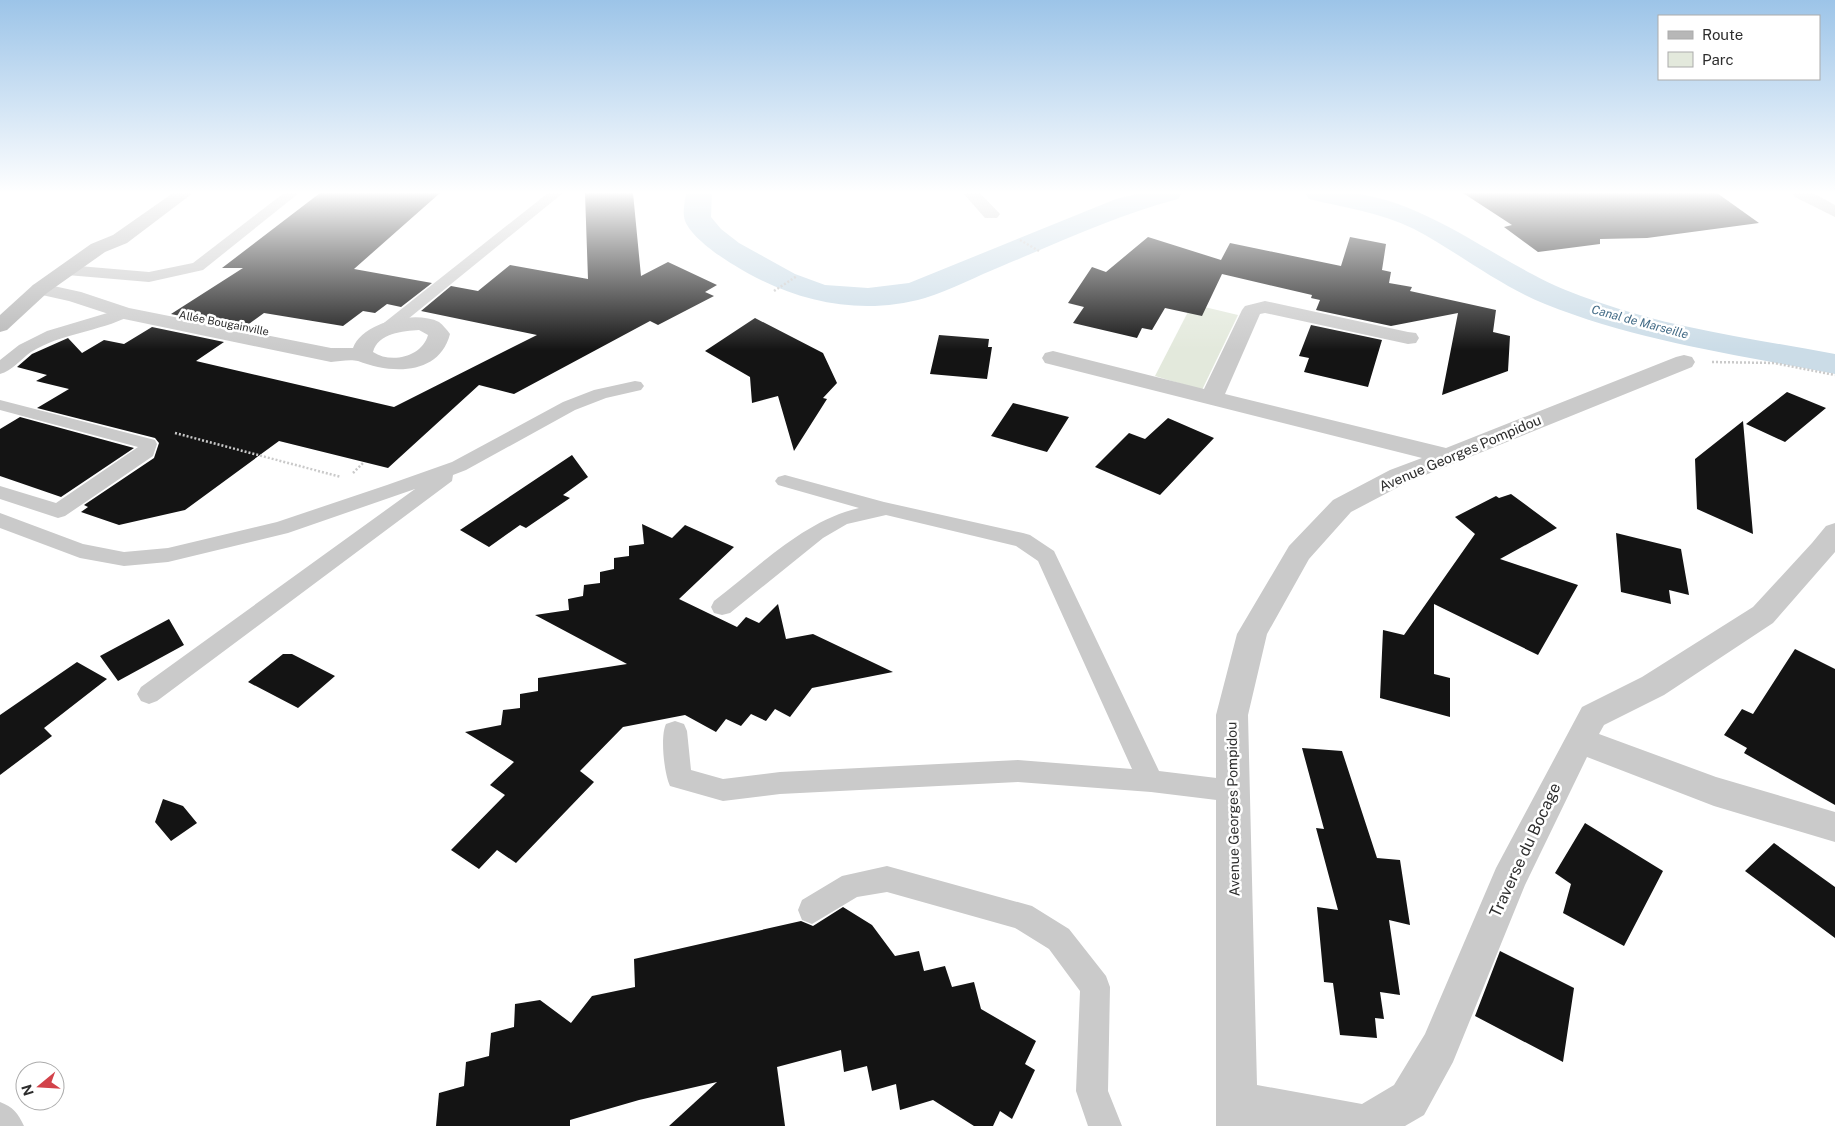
<svg xmlns="http://www.w3.org/2000/svg" width="1835" height="1126" viewBox="0 0 1835 1126" font-family="'Public Sans',sans-serif">
<style>
.green{fill:#e3e9dc}
.lines{fill:none;stroke-linecap:round;stroke-linejoin:round}
.canal{fill:#cbdce7;fill-rule:evenodd}
.building{fill:#141414}
.path{stroke:#cacaca;stroke-width:2.5;stroke-dasharray:2 2;stroke-linecap:butt}
.lane{fill:#cacaca;fill-rule:evenodd}
.street{fill:#cacaca;fill-rule:evenodd}
.secondary{fill:#b7b7b7;fill-rule:evenodd}
.labels{text-anchor:middle;dominant-baseline:central;stroke-width:5;stroke-linejoin:round;paint-order:stroke}
.far-street-label{font-size:11px;fill:#2d2d2d;stroke:#fff}
.far-water-label{font-size:12px;font-style:italic;fill:#446c87;stroke:#fff}
.street-label{font-size:14px;fill:#2d2d2d;stroke:#fff}
.near-street-label{font-size:16px;fill:#2d2d2d;stroke:#fff}
</style>
<rect width="100%" height="100%" fill="#fff"/>
<path class="green" d="M 1192,304 L 1238,315 L 1202,390 L 1155,376 Z"/>
<g class="lines">
<path class="canal" d="M 686,193 L 712,193 L 711,217 L 721,229 L 739,243 L 795,274 L 825,285 L 868,288 L 909,283 L 1116,199 L 1141,193 L 1182,193 L 1178,199 C 1117,215 1060,242 1002,266 C 977,276 951,290 925,298 C 859,317 791,301 734,265 C 720,257 685,233 684,216 C 683,209 685,200 686,193 Z
M 1305,193 C 1394,182 1458,235 1532,274 C 1553,286 1575,294 1598,302 C 1674,329 1756,339 1835,354 L 1835,374 C 1738,355 1637,341 1545,304 C 1498,285 1458,252 1414,229 C 1380,212 1345,208 1309,199 Z"/>
</g>
<path class="building" d="M 320,193 L 440,193 L 354,269 L 432,283 L 401,307 L 387,304 L 375,313 L 363,311 L 343,326 L 264,313 L 242,329 L 171,314 L 243,268 L 222,268 Z
M 585,193 L 633,193 L 641,276 L 668,262 L 717,285 L 705,292 L 714,296 L 658,325 L 650,321 L 514,394 L 479,385 L 388,468 L 279,441 L 185,510 L 119,525 L 81,512 L 88,507 L 84,505 L 154,458 L 159,443 L 155,438 L 37,408 L 69,389 L 36,381 L 47,375 L 17,367 L 32,354 L 68,338 L 82,353 L 104,340 L 124,344 L 152,327 L 224,342 L 196,361 L 394,407 L 537,335 L 421,311 L 451,286 L 478,291 L 510,265 L 588,279 Z
M 1463,193 L 1717,193 L 1759,223 L 1647,238 L 1600,239 L 1600,244 L 1538,252 L 1504,227 L 1512,225 Z
M 1148,237 L 1221,260 L 1230,243 L 1341,266 L 1350,237 L 1386,244 L 1382,270 L 1391,272 L 1389,283 L 1412,287 L 1410,291 L 1496,310 L 1493,332 L 1510,336 L 1508,371 L 1442,395 L 1458,313 L 1391,326 L 1316,310 L 1320,300 L 1311,298 L 1312,295 L 1222,274 L 1202,316 L 1165,308 L 1152,330 L 1142,328 L 1137,338 L 1073,323 L 1084,307 L 1068,303 L 1092,267 L 1106,272 Z
M 755,318 L 823,353 L 837,383 L 823,398 L 827,399 L 794,451 L 778,396 L 752,403 L 750,377 L 705,351 Z
M 1311,325 L 1382,340 L 1368,387 L 1304,372 L 1309,358 L 1299,356 Z
M 939,335 L 989,339 L 988,347 L 992,347 L 987,379 L 930,374 Z
M 1787,392 L 1826,408 L 1785,442 L 1746,424 Z
M 1013,403 L 1069,417 L 1047,452 L 991,436 Z
M 20,417 L 134,448 L 61,497 L 0,476 L 0,429 Z
M 1168,418 L 1214,438 L 1160,495 L 1095,467 L 1129,433 L 1145,439 Z
M 1743,421 L 1753,534 L 1697,509 L 1695,459 Z
M 572,455 L 588,477 L 563,495 L 570,498 L 526,528 L 520,525 L 489,547 L 460,530 Z
M 1511,494 L 1557,528 L 1500,559 L 1578,585 L 1538,655 L 1434,604 L 1434,674 L 1450,678 L 1450,717 L 1380,698 L 1383,630 L 1404,635 L 1475,534 L 1455,517 L 1496,496 L 1499,498 Z
M 642,524 L 672,538 L 685,525 L 734,547 L 679,599 L 737,627 L 746,617 L 759,623 L 778,604 L 786,639 L 813,634 L 893,672 L 812,688 L 790,717 L 775,709 L 766,721 L 751,714 L 741,726 L 726,719 L 716,732 L 685,715 L 623,727 L 580,771 L 594,782 L 516,863 L 497,850 L 479,869 L 451,850 L 505,795 L 490,785 L 514,762 L 465,732 L 501,725 L 503,710 L 520,708 L 520,694 L 538,691 L 538,678 L 627,664 L 535,615 L 569,610 L 568,599 L 583,596 L 584,585 L 600,583 L 600,572 L 614,569 L 614,558 L 629,556 L 629,546 L 644,544 Z
M 1616,533 L 1681,549 L 1689,595 L 1669,590 L 1671,604 L 1621,592 Z
M 169,619 L 184,645 L 118,681 L 100,656 Z
M 1795,649 L 1835,669 L 1835,805 L 1744,753 L 1747,748 L 1724,735 L 1742,709 L 1753,714 Z
M 283,654 L 292,654 L 335,676 L 298,708 L 248,682 Z
M 77,662 L 107,679 L 44,728 L 52,736 L 0,775 L 0,715 Z
M 1302,748 L 1342,751 L 1377,858 L 1400,860 L 1410,925 L 1389,920 L 1400,995 L 1380,992 L 1384,1019 L 1375,1018 L 1377,1038 L 1340,1035 L 1333,983 L 1324,982 L 1317,907 L 1338,910 L 1316,828 L 1324,829 Z
M 163,799 L 183,806 L 197,823 L 171,841 L 155,822 Z
M 1585,823 L 1663,871 L 1624,946 L 1563,913 L 1571,884 L 1555,873 Z
M 1774,843 L 1835,887 L 1835,938 L 1745,871 Z
M 843,907 L 872,925 L 895,956 L 919,951 L 924,971 L 945,966 L 952,987 L 974,982 L 981,1009 L 1036,1041 L 1025,1064 L 1035,1070 L 1012,1119 L 1000,1111 L 993,1126 L 974,1126 L 933,1100 L 900,1110 L 896,1084 L 872,1091 L 867,1066 L 844,1072 L 841,1050 L 777,1067 L 785,1126 L 669,1126 L 717,1082 L 639,1100 L 570,1120 L 570,1126 L 436,1126 L 439,1093 L 464,1086 L 466,1062 L 489,1056 L 491,1033 L 514,1027 L 515,1004 L 540,1000 L 571,1023 L 592,996 L 635,987 L 634,959 L 801,921 L 813,926 Z
M 1500,951 L 1574,988 L 1563,1062 L 1475,1016 Z"/>
<g class="lines">
<path class="path" d="M 1020,240 L 1039,251
M 774,291 L 797,276
M 1712,362 L 1774,363 L 1835,375
M 175,433 L 341,477
M 353,473 L 364,462"/>
<path class="lane" d="M 284,193 L 299,193 L 203,270 L 149,282 L 67,275 L 59,270 L 67,265 L 149,272 L 193,263 Z
M 548,193 L 563,193 L 392,332 L 380,332 L 378,329 L 380,326 Z
M 124,308 L 132,313 L 130,316 C 98,332 62,333 31,352 C 21,359 12,371 0,374 L 0,360 L 19,345 L 47,331 Z
M 635,381 L 641,382 L 644,386 L 641,390 L 606,398 L 575,410 L 466,470 L 453,475 L 452,481 L 157,701 L 149,704 L 141,701 L 137,694 L 141,687 L 415,489 L 288,533 L 168,562 L 124,566 L 80,558 L 0,528 L 0,513 L 83,544 L 124,552 L 168,548 L 277,522 L 387,485 L 452,462 L 563,402 L 594,390 Z
M 0,400 L 155,440 L 157,444 L 153,456 L 65,516 L 58,518 L 0,499 L 0,486 L 56,503 L 138,447 L 0,410 Z
M 785,475 L 884,502 L 1023,533 L 1030,535 L 1054,551 L 1159,771 L 1233,780 L 1242,783 L 1246,791 L 1242,799 L 1233,802 L 1151,792 L 1018,782 L 780,794 L 723,801 L 670,786 C 664,773 660,736 666,724 L 675,721 L 684,724 L 687,731 L 691,770 L 723,779 L 780,772 L 1018,760 L 1132,769 L 1038,561 L 1016,546 L 886,515 L 847,524 L 823,538 L 730,613 L 722,615 L 714,613 L 711,607 L 714,601 C 759,567 803,521 859,508 L 778,485 L 775,481 L 778,477 Z
M 887,866 L 1032,906 L 1069,929 L 1106,976 L 1110,987 L 1108,1091 L 1122,1126 L 1088,1126 L 1076,1091 L 1080,991 L 1049,949 L 1015,928 L 887,892 L 857,897 L 812,924 L 802,920 L 798,910 L 802,900 L 842,876 Z
M 0,1102 C 13,1107 18,1113 24,1126 L 0,1126 Z"/>
<path class="street" d="M 963,193 L 980,193 L 1000,214 L 997,218 L 985,218 Z
M 1792,193 L 1813,193 L 1835,205 L 1835,217 L 1795,197 Z
M 40,283 L 81,292 L 129,308 L 331,348 L 353,348 C 363,322 415,310 439,322 C 443,325 447,330 450,334 C 439,376 391,374 358,361 C 351,359 339,361 331,362 L 124,319 L 69,301 L 33,293 L 30,289 L 33,285 ZM 419,330 L 428,335 C 422,357 391,364 373,352 C 378,333 403,331 419,330 Z
M 1265,301 L 1408,332 L 1416,333 L 1419,338 L 1416,343 L 1408,344 L 1265,313 L 1260,314 L 1225,394 L 1446,448 L 1676,357 L 1684,355 L 1692,357 L 1695,362 L 1692,367 L 1408,482 L 1351,512 L 1309,559 L 1267,634 L 1248,715 L 1257,1085 L 1362,1104 L 1394,1085 L 1425,1034 L 1496,868 L 1582,707 L 1642,677 L 1753,607 L 1812,543 L 1826,526 L 1835,523 L 1835,552 L 1773,623 L 1664,695 L 1604,725 L 1599,734 L 1716,777 L 1835,812 L 1835,842 L 1714,806 L 1587,757 L 1525,885 L 1453,1062 L 1424,1115 L 1405,1126 L 1216,1126 L 1216,715 L 1237,634 L 1289,546 L 1333,500 L 1390,470 L 1422,458 L 1045,363 L 1042,358 L 1045,353 L 1053,351 L 1204,389 L 1242,310 L 1245,306 Z"/>
<path class="secondary" d="M 173,193 L 193,193 L 127,243 L 105,252 L 47,293 L 7,330 L 0,332 L 0,315 L 33,285 L 91,244 L 113,235 Z"/>
</g>
<linearGradient id="sky" x2="0" y2="1"><stop stop-color="#9cc4e8"/><stop offset="0.55" stop-color="#fff"/><stop offset="1" stop-color="#fff" stop-opacity="0"/></linearGradient>
<rect width="1835" height="350" fill="url(#sky)"/>
<g class="labels">
<g class="far-street-label">
<text transform="translate(224 323) rotate(11)">Allée Bougainville</text>
</g>
<g class="far-water-label">
<text transform="translate(1640 322) rotate(15)">Canal de Marseille</text>
</g>
<g class="street-label">
<text transform="translate(1460 453) rotate(-23)">Avenue Georges Pompidou</text>
<text transform="translate(1233 809) rotate(-91)">Avenue Georges Pompidou</text>
</g>
<g class="near-street-label">
<text transform="translate(1525 850) rotate(-65)">Traverse du Bocage</text>
</g>
</g>
<rect x="1658" y="15" width="162" height="65" fill="#ffffff" stroke="#ababab"/>
<rect x="1668" y="31" width="25" height="8" fill="#b7b7b7" stroke="#ababab"/>
<text x="1702" y="40" font-size="15" fill="#2d2d2d">Route</text>
<rect x="1668" y="52" width="25" height="15" fill="#e3e9dc" stroke="#ababab"/>
<text x="1702" y="65" font-size="15" fill="#2d2d2d">Parc</text>
<g transform="translate(40 1086) rotate(252)"><circle r="24" fill="#ffffff" stroke="#ababab"/>
<path d="M0-4L9 19L0 12L-9 19Z" fill="#d2424a"/>
<text y="-8" font-size="14" font-weight="bold" text-anchor="middle" fill="#2d2d2d">N</text>
</g>
</svg>
